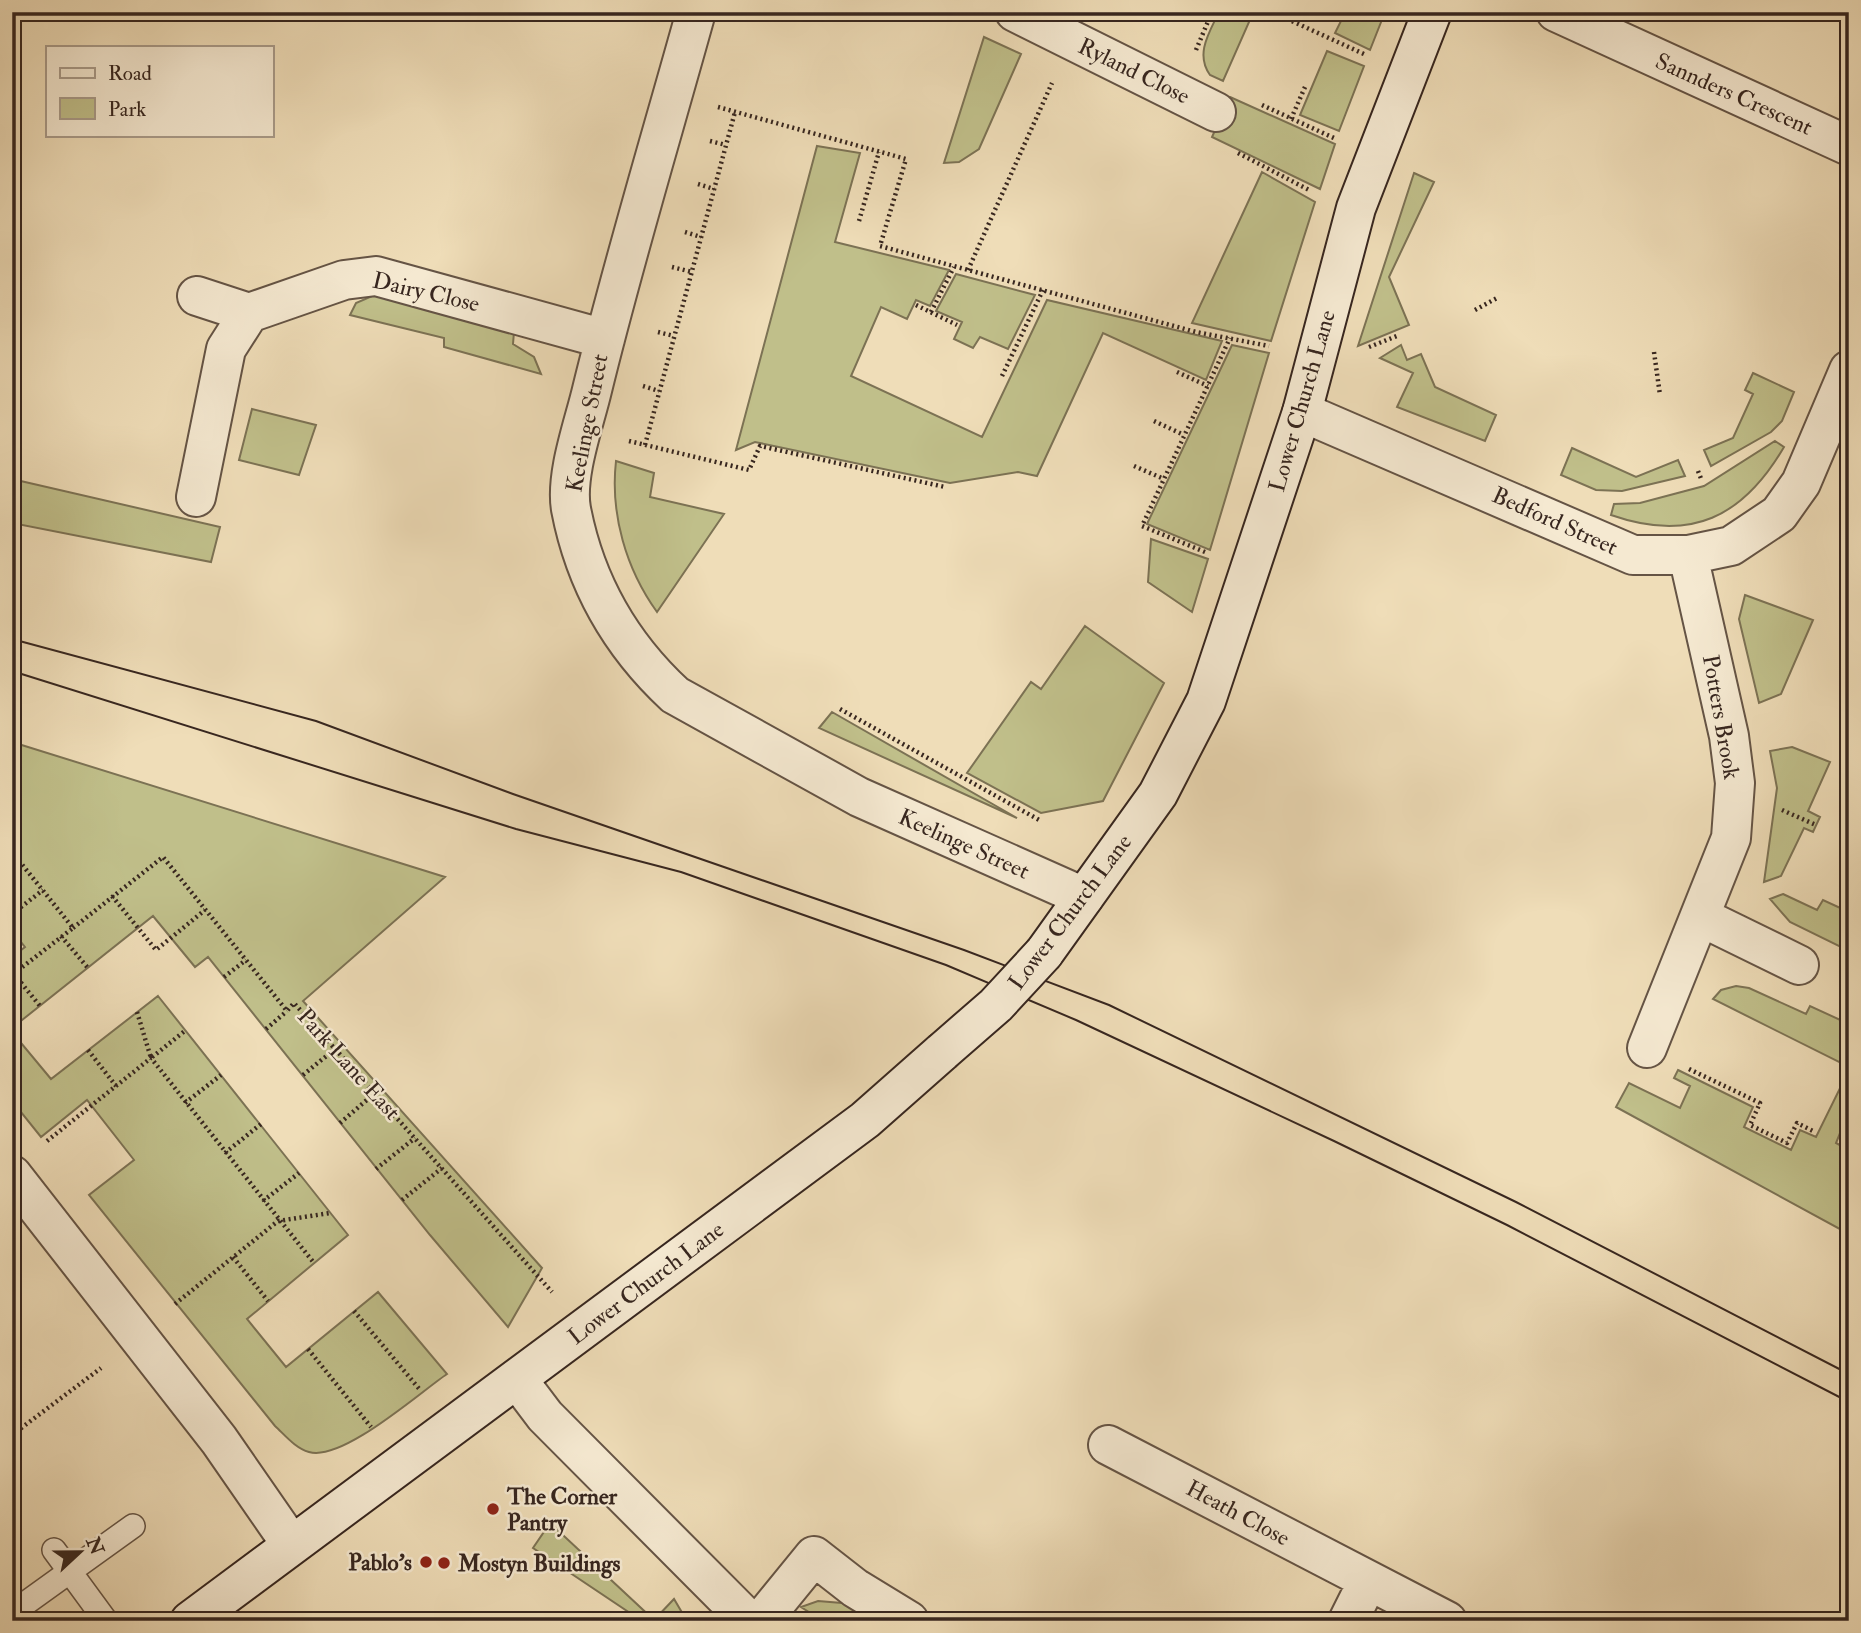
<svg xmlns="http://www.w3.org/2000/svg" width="1861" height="1633" viewBox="0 0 1861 1633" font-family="'IM FELL Double Pica',serif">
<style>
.green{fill:#c0bf8a;stroke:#7c7254;stroke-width:2}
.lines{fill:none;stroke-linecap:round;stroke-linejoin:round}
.lane-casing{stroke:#655445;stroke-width:26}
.street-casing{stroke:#655445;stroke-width:42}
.secondary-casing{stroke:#37261f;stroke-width:42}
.path{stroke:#37261f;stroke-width:4.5;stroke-dasharray:2 3.5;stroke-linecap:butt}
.lane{stroke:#f5e9d1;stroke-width:23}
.street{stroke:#f5e9d1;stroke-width:38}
.secondary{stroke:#f5e9d1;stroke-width:38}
.tram{stroke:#37261f;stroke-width:2}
.secondary-bridge-casing{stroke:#37261f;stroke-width:42;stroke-linecap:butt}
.secondary-bridge{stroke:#f5e9d1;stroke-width:38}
.poi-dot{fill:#8f2418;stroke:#f5e9d1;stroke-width:2.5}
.labels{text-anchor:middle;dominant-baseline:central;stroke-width:5;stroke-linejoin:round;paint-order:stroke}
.street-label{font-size:23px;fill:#37261f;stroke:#f5e9d1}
.poi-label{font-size:23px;font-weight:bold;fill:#37261f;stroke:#f5e9d1;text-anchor:start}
</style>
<rect width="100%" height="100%" fill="#efddb8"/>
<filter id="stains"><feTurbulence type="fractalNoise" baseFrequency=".00286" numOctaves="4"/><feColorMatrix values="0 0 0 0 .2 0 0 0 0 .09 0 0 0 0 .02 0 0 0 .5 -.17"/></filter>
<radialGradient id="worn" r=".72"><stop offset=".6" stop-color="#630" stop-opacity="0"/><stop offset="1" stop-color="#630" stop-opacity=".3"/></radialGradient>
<path class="green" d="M 1219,12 L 1253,13 L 1223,81 L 1210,75 C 1195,54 1209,33 1219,12 Z
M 1339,12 L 1385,12 L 1370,50 L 1335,33 L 1344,15 Z
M 984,37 L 1021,54 L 979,149 L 959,162 L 944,163 Z
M 1327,51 L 1364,66 L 1339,131 L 1300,115 Z
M 1230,97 L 1335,144 L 1320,189 L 1212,137 Z
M 817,146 L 860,153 L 835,242 L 949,270 L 930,306 L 916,300 L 907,319 L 881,307 L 851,376 L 982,437 L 1047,300 L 1222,341 L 1206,380 L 1103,333 L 1037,476 L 1018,472 L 950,483 L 755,442 L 736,450 Z
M 1262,172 L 1315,202 L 1271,341 L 1192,323 Z
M 1414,173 L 1434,182 L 1389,277 L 1409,325 L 1358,346 Z
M 956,274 L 1035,295 L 1008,349 L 980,337 L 973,348 L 954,339 L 962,322 L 936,311 Z
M 379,293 L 514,332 L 513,344 L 534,357 L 541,374 L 444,347 L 444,338 L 350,315 L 356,303 Z
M 1232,345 L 1269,353 L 1210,550 L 1147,524 Z
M 1401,345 L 1407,360 L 1421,354 L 1435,387 L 1496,415 L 1485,441 L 1397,407 L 1413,373 L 1380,358 Z
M 1753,373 L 1794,392 L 1782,421 L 1771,432 L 1711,466 L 1704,450 L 1733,438 L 1753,394 L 1745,390 Z
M 252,409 L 316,425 L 299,475 L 239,460 Z
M 1775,441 L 1784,447 C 1743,517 1691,543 1611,515 L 1614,504 L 1640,503 L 1704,486 Z
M 1572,448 L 1636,477 L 1678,460 L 1685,476 L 1622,491 L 1596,490 L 1561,475 Z
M 616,461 L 654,473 L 650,497 L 724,514 L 657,612 C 626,569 610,514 616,461 Z
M 12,479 L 220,527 L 211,562 L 12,523 Z
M 1151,539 L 1208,559 L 1192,612 L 1148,582 Z
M 1745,595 L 1813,620 L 1781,694 L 1759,703 L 1739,619 Z
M 1085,626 L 1164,683 L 1103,801 L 1041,813 L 967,773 L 1031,682 L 1041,689 Z
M 832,712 L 1017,818 L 819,728 Z
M 12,742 L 445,877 L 303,1001 L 542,1268 L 508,1327 L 430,1235 L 208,957 L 195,967 L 153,916 L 12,1028 L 12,957 L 25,947 L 12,931 Z
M 1792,747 L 1830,762 L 1808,811 L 1820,817 L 1813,832 L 1804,828 L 1781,876 L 1764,882 L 1777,788 L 1770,751 Z
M 1783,894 L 1817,910 L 1823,900 L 1849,912 L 1849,951 L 1790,922 L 1770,899 Z
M 1736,986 L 1749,988 L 1806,1014 L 1810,1006 L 1849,1024 L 1849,1067 L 1713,999 L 1721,990 Z
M 158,996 L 348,1235 L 247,1319 L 286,1367 L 378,1292 L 447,1374 C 419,1393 342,1462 309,1452 C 295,1448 285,1435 275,1426 L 89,1195 L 134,1160 L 87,1100 L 41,1137 L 12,1101 L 12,1032 L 51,1079 Z
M 1678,1070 L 1753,1107 L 1744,1127 L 1791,1150 L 1800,1130 L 1816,1137 L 1849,1070 L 1849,1111 L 1836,1143 L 1849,1150 L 1849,1234 L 1616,1107 L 1629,1083 L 1680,1108 L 1690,1086 L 1674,1078 Z
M 550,1523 L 654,1620 L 674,1599 L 687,1621 L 642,1621 L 533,1548 Z
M 818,1601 L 842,1603 L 872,1621 L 823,1621 L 801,1607 Z"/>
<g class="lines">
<defs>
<path id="lane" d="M 54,1550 L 106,1621
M 12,1613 L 133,1526"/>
<path id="street" d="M 696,12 C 661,138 623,263 592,390 C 584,424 565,475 571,509 C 585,582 621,645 675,695 L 859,797 L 1084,897
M 1015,12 L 1216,112
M 1556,12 L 1849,146
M 197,296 L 249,313
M 1302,412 L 1633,555 L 1688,555 L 1731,546 L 1779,514 L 1801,483 L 1849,370
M 196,497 L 226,349 L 249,313 L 344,280 L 376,276 L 605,339
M 1701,917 L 1799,965
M 1647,1048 L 1731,838 L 1735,783 L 1729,736 L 1688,555
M 12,1175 L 219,1440 L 291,1544
M 517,1379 L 545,1416 L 749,1621
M 1108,1445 L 1447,1621
M 761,1621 L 814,1556 L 855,1588 L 909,1621
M 1348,1621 L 1368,1581"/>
<path id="secondary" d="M 1044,953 L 1158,794 L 1206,701 L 1302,412 L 1356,208 L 1432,12
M 190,1621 L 865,1120 L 942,1052"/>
</defs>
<use href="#lane" class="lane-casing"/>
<use href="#street" class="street-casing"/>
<use href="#secondary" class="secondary-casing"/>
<path class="path" d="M 1272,12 L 1364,54
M 1196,50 L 1212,12
M 1262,105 L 1334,138
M 718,107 L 906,159 L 880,246 L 1196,332 L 1269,346
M 1291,119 L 1305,87
M 710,141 L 726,145
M 1238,153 L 1311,191
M 698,184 L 714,189
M 859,221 L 879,152
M 685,232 L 701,237
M 672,267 L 692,272
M 968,270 L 1052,83
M 916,305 L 957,325
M 1475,310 L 1497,298
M 931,312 L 954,267
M 658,332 L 674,336
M 1369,347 L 1397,336
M 1654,352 L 1660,395
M 1177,372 L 1208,386
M 1002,376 L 1043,290
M 643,386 L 659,391
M 1154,421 L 1184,435
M 629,441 L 749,470 L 760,446 L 945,487
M 645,445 L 735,112
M 1134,466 L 1164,479
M 1698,471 L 1702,481
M 1205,552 L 1142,526 L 1230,338
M 840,709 L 1041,821
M 1782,810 L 1816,825
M 12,852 L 73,928 L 12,975
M 112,896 L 156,950 L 205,910
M 12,914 L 43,890
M 73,928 L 163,857 L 287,1011 L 294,1003 L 552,1292
M 61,936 L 88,968
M 14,974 L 40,1006
M 224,977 L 246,960
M 137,1012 L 151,1058 L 186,1030
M 266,1029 L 287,1011
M 88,1050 L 116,1086
M 1689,1069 L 1760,1103 L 1750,1125 L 1787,1143 L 1797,1123 L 1813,1131
M 303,1075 L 335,1049
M 185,1103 L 221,1075
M 340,1123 L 375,1093
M 1843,1137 L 1849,1140
M 47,1141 L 151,1058 L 314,1263
M 225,1153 L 261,1124
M 376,1169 L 415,1138
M 402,1200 L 442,1168
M 263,1201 L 299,1173
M 233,1257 L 268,1301
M 175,1304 L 278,1221 L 330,1213
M 354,1311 L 421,1391
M 308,1349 L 371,1427
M 12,1435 L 101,1368"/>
<use href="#lane" class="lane"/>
<use href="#street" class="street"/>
<use href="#secondary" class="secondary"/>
<path class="tram" d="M 12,639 L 316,721 L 513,794 L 964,950 L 1109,1005 L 1516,1202 L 1849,1374
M 12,671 L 516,829 L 681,872 L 946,965 L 1076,1020 L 1334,1141 L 1507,1225 L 1849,1402"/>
<defs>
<path id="secondary-bridge" d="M 942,1052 L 996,1005 L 1044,953"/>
</defs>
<use href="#secondary-bridge" class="secondary-bridge-casing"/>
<use href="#secondary-bridge" class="secondary-bridge"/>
</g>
<g class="poi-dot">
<circle cx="493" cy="1509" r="7"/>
<circle cx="426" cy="1562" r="7"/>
<circle cx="444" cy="1563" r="7"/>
</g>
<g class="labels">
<g class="street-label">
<text transform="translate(1134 71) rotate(26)">Ryland Close</text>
<text transform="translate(1734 94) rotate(24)">Sannders Crescent</text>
<text transform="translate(426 292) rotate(13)">Dairy Close</text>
<text transform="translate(1302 401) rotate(-74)">Lower Church Lane</text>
<text transform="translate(587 423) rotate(-79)">Keelinge Street</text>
<text transform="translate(1555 521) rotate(24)">Bedford Street</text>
<text transform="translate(1721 717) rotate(80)">Potters Brook</text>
<text transform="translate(964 844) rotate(24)">Keelinge Street</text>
<text transform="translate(1070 912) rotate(-53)">Lower Church Lane</text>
<text transform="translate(349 1064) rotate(48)">Park Lane East</text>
<text transform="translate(646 1283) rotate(-37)">Lower Church Lane</text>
<text transform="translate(1238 1513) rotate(28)">Heath Close</text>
</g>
<g class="poi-label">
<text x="507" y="1496">The Corner<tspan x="507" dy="26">Pantry</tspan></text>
<text x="412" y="1562" text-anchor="end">Pablo's</text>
<text x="458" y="1563">Mostyn Buildings</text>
</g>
</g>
<rect width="1861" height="1633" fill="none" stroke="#efddb8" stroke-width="42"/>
<rect x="14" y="14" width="1833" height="1605" fill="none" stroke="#37261f" stroke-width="3.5"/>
<rect x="21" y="21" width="1819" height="1591" fill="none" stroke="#37261f" stroke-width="2"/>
<rect x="46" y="46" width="228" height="91" fill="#f5e9d1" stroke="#a99b8a" stroke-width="2"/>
<rect x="60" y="68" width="35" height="10" fill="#f5e9d1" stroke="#a99b8a" stroke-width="2"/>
<text x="108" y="80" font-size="21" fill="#37261f">Road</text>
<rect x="60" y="98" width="35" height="21" fill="#c0bf8a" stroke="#a99b8a" stroke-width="2"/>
<text x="108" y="116" font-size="21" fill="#37261f">Park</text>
<g transform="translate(80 1552) rotate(68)" stroke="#f5e9d1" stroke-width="5" paint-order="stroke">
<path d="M0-5L12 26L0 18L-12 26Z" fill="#37261f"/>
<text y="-10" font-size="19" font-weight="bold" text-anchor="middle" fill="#37261f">N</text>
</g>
<rect width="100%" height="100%" filter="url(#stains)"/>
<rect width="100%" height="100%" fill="url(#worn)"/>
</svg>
